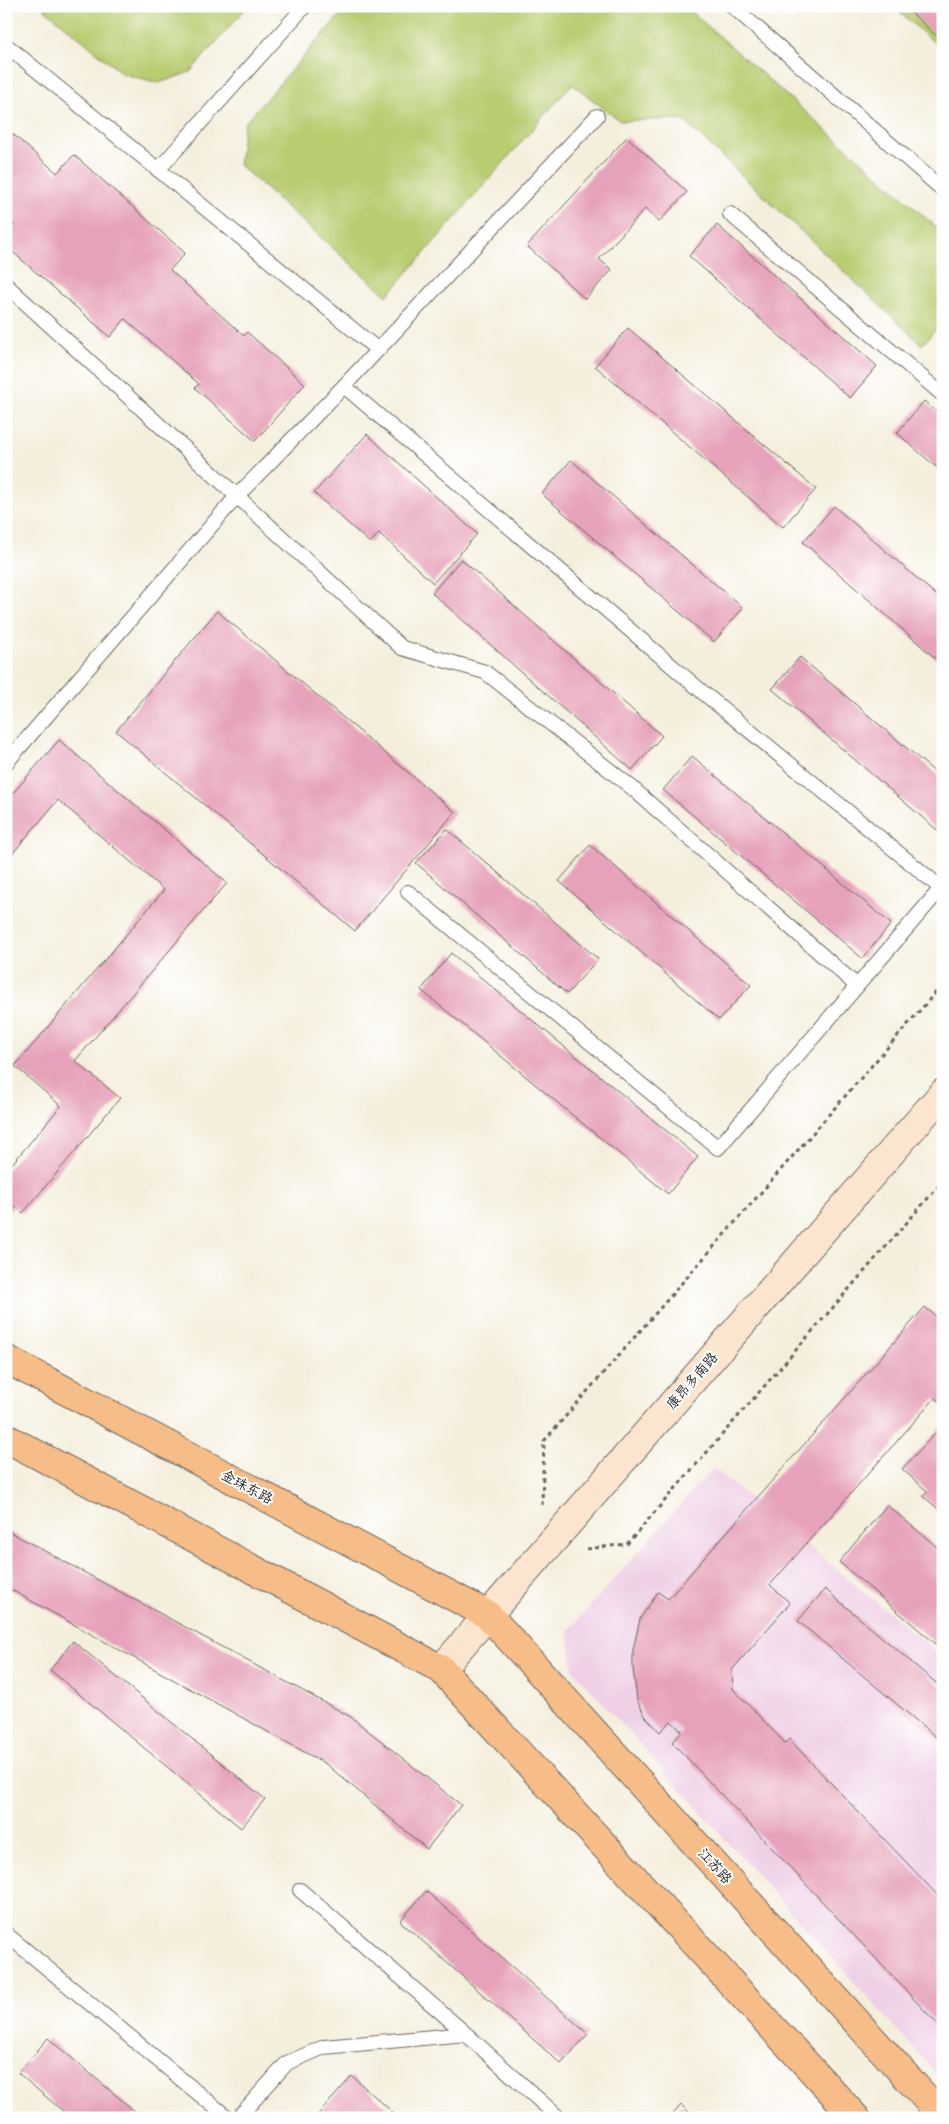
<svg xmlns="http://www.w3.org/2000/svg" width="949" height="2124" viewBox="0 0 949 2124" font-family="'Balsamiq Sans','LXGW WenKai TC',sans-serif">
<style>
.built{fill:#efd0e6}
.green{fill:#b8cc70;stroke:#6a7446}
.building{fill:#e6a2ba}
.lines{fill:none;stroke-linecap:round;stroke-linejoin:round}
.lane-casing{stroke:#686660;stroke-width:16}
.secondary-casing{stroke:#686660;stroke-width:30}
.highway-casing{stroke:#686660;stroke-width:30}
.path{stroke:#686660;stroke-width:3;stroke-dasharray:4 4;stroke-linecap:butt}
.lane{stroke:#fff;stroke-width:14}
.secondary{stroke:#fce5cf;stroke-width:28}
.highway{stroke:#f7bd88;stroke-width:28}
.labels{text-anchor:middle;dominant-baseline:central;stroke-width:4;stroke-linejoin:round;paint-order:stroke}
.street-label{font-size:14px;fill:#1c1c1c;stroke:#fff}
</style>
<rect width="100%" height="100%" fill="#fff"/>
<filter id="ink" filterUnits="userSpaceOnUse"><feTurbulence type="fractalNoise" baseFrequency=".02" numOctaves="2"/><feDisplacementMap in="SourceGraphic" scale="10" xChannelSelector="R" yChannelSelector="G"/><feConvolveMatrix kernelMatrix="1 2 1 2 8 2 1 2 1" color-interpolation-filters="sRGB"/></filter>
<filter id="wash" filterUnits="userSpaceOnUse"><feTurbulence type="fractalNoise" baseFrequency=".0096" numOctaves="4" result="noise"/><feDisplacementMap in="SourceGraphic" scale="20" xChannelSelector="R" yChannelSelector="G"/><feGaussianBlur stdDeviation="1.12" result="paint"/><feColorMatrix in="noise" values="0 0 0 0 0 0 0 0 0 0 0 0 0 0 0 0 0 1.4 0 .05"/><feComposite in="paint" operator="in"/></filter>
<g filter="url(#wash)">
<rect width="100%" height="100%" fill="#f4efdd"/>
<path class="built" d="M 713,1468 L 943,1657 L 943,2081 L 573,1670 L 568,1631 Z"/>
<path class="green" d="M 41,6 L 248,6 L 190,72 L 159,83 L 123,74 Z
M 348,6 L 685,6 L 943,233 L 943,321 L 922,345 L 682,119 L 620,121 L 572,84 L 387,296 L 239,165 L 244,124 Z
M 892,6 L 943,6 L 943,50 Z"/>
<g id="blocks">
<path class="building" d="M 904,6 L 943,6 L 943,42 Z
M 6,128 L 57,173 L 74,155 L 185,253 L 170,270 L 244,336 L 247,332 L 305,384 L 255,441 L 195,388 L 199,384 L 125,319 L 110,337 L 6,246 L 6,234 L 14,225 L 6,218 Z
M 627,137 L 687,192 L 659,222 L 645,209 L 599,259 L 612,270 L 585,299 L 527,246 Z
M 717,225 L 877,366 L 850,398 L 689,256 Z
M 628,328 L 816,489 L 783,527 L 595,366 Z
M 924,401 L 943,417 L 943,473 L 897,433 Z
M 367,434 L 477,534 L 433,583 L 379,533 L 370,543 L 314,493 Z
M 571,460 L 743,608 L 714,642 L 542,494 Z
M 834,506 L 943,601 L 943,665 L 803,542 Z
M 461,559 L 662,736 L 632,770 L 432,593 Z
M 217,611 L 455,812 L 355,931 L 116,731 Z
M 800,657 L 943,779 L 943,835 L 772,689 Z
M 59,740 L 227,883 L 75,1061 L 120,1098 L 23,1213 L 14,1205 L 6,1215 L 6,1171 L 61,1106 L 15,1066 L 164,890 L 58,800 L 6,861 L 6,801 Z
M 692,756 L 891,924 L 862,958 L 663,790 Z
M 447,829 L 598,959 L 567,994 L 416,863 Z
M 590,845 L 751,985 L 719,1020 L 559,881 Z
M 451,953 L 698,1157 L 668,1194 L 421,990 Z
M 925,1307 L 943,1322 L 943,1332 L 940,1335 L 943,1337 L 943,1405 L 935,1398 L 770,1585 L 790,1603 L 732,1670 L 733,1689 L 785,1743 L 789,1739 L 943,1901 L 943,2030 L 672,1742 L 682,1731 L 671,1721 L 660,1732 L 645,1716 L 637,1700 L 633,1667 L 633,1650 L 640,1619 L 658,1592 L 668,1599 Z
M 941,1427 L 943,1428 L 943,1513 L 923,1496 L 927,1491 L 902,1469 Z
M 887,1505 L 943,1552 L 943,1650 L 839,1562 Z
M 6,1530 L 351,1717 L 461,1805 L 427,1849 L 326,1764 L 6,1587 Z
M 825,1589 L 943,1689 L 943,1743 L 798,1621 Z
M 73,1641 L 265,1799 L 241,1828 L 50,1670 Z
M 426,1891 L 588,2034 L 561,2064 L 400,1921 Z
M 48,2038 L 137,2113 L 133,2118 L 71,2118 L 18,2073 Z
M 352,2076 L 399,2118 L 315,2118 Z
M 681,2105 L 696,2118 L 670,2118 Z"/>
</g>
</g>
<g filter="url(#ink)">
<use href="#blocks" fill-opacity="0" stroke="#686660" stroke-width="1"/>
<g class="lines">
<defs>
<path id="lane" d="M 732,6 L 943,190
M 6,45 L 378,350
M 597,116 L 344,386 L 237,496 L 402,648 L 485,672 L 631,787 L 856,985
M 158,170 L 305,6
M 730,214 L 943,395
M 6,285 L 237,496 L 6,763
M 344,386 L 706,695 L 941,888
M 408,892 L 718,1148 L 943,886
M 300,1890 L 466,2034
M 6,1934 L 228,2118
M 238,2118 L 287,2063 L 324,2047 L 466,2034 L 559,2118"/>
<path id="secondary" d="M 441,1669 L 943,1093"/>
<path id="highway" d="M 6,1359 L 488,1615 L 943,2117
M 6,1438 L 441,1669 L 856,2118"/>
</defs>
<use href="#lane" class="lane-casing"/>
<use href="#secondary" class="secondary-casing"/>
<use href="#highway" class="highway-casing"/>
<path class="path" d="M 542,1505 L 544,1441 L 943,984
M 587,1549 L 627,1544 L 943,1181"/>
<use href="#lane" class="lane"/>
<use href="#secondary" class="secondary"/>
<use href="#highway" class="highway"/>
</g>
</g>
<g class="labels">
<g class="street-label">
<text transform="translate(692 1381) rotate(-49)">康昂多南路</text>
<text transform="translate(247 1487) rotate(28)">金珠东路</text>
<text transform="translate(715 1866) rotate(48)">江苏路</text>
</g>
</g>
<rect width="949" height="2124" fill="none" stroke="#fff" stroke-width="25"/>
</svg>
